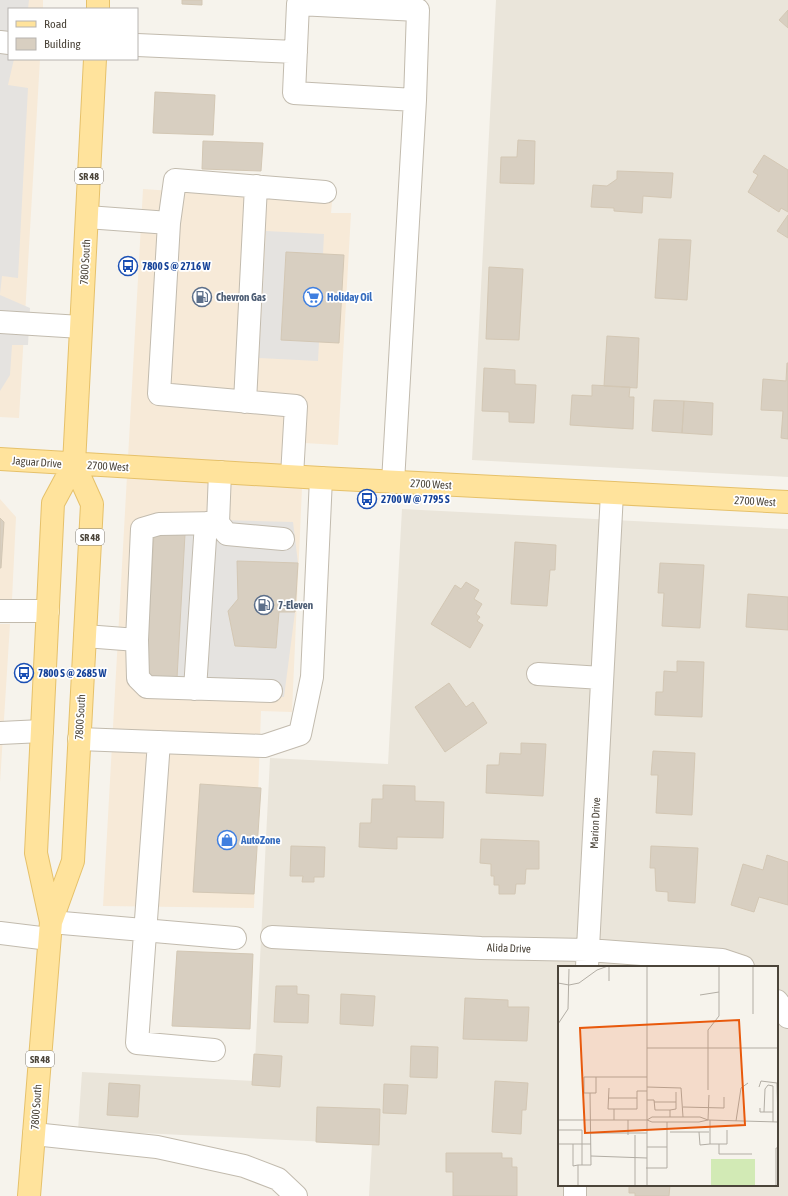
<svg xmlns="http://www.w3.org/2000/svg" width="788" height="1196" viewBox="0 0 788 1196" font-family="'Asap Condensed',sans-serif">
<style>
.residential{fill:#eae5da;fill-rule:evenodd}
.commercial{fill:#f7ead8}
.parking{fill:#e5e3e0}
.building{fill:#d8cfc1;stroke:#d3c7b4}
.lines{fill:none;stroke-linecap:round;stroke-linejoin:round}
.minor-casing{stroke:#c2bbae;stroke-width:24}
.major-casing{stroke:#e6c16a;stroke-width:24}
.minor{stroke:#fff;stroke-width:22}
.major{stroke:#ffe39c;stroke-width:22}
.labels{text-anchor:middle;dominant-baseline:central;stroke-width:3.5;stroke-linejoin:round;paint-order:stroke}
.shield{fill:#fff;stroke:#817c74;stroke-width:1}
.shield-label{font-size:10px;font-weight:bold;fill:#4b4439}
.street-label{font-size:11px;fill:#4b4439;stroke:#fff}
.transit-label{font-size:11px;font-weight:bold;fill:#164399;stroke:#fff;text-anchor:start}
.service-label{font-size:11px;font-weight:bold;fill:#4e5e75;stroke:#fff;text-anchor:start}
.shop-label{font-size:11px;font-weight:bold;fill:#366cbe;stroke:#fff;text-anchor:start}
.inset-road{fill:none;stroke:#b2ada4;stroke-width:1}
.view{fill:#e8590c;fill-opacity:0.15;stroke:#e8590c;stroke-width:2}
.inset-edge{fill:none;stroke:#4b4439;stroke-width:2}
</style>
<rect width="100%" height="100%" fill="#f6f3ec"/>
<path class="residential" d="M 496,0 L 788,0 L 788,477 L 472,460 Z
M 402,509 L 788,529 L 788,1196 L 369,1196 L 372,1144 L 78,1130 L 82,1072 L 254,1081 L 270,758 L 388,764 ZM 559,967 L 777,967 L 777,1185 L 559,1185 Z"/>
<path class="commercial" d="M 0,0 L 43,0 L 43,9 L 9,9 L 9,59 L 40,59 L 19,418 L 0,417 Z
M 143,189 L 332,202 L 331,213 L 351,213 L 338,445 L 304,443 L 292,712 L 261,711 L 254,908 L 103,906 Z
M 0,499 L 16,517 L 11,620 L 0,620 Z
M 0,624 L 10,624 L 0,783 Z"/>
<path class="parking" d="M 0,0 L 29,0 L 28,9 L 9,9 L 9,59 L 14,59 L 8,85 L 28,88 L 18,278 L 2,276 L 0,294 Z
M 266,231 L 324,234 L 323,254 L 286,252 L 319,342 L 318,361 L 259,358 Z
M 0,295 L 30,308 L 28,345 L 12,345 L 10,375 L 0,391 Z
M 152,518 L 293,522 L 298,563 L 238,599 L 228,612 L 235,646 L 276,648 L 279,612 L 295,612 L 284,697 L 144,691 Z"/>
<path class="building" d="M 182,0 L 202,0 L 202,5 L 182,4 Z
M 788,10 L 788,28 L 779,20 Z
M 155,92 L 215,95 L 213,135 L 153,133 Z
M 518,140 L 535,141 L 534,184 L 500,183 L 501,157 L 517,157 Z
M 203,141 L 263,143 L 261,171 L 202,169 Z
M 764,155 L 788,170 L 788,212 L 781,208 L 779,212 L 748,192 L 758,175 L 753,172 Z
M 617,171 L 673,173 L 671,198 L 643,196 L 642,213 L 614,211 L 614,208 L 591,207 L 593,185 L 607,186 L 617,179 Z
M 788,215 L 788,238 L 777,231 Z
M 659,239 L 691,240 L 687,300 L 655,298 Z
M 286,252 L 344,255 L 339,343 L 281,340 Z
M 489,267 L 523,269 L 519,340 L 486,339 Z
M 607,336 L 639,338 L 637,388 L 604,386 Z
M 787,363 L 788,363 L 788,439 L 781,438 L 783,411 L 761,410 L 763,379 L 786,381 Z
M 484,368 L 515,370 L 515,384 L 536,385 L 534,423 L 509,422 L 509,412 L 482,411 Z
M 592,385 L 630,387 L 629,397 L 634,397 L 633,429 L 570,425 L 572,395 L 592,396 Z
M 654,400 L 684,401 L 682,433 L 652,431 Z
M 684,401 L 713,403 L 712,435 L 682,433 Z
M 0,518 L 4,522 L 1,568 L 0,568 Z
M 154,533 L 185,534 L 177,678 L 146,676 Z
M 515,542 L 556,545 L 555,570 L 550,570 L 547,606 L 511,604 Z
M 237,561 L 298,563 L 295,612 L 279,612 L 276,648 L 235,646 L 228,611 L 238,599 Z
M 660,563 L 704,565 L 700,628 L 662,626 L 664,593 L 658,593 Z
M 466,582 L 479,590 L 474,599 L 482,604 L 476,614 L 480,617 L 477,621 L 483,625 L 470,648 L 431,624 L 455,585 L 461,589 Z
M 748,594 L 788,597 L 788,630 L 746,627 Z
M 677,661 L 704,662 L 702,717 L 655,715 L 656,692 L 663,692 L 664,671 L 677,672 Z
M 449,683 L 466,707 L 473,702 L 487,723 L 445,752 L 415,707 Z
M 521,743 L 546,744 L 543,796 L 486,793 L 487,765 L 499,765 L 500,753 L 521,754 Z
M 653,751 L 695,753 L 692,815 L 656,813 L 658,775 L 651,775 Z
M 200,784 L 261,788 L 254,894 L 193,892 Z
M 383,785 L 415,786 L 415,801 L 444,802 L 443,838 L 397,837 L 397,849 L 359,847 L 360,823 L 371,823 L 372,799 L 383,799 Z
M 481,839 L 539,841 L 539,869 L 526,869 L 525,884 L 516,884 L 515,894 L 499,894 L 499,885 L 494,885 L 494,876 L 491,876 L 491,864 L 480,863 Z
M 291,846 L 325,847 L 324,877 L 314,877 L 314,882 L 302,882 L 303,876 L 290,876 Z
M 651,846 L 698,848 L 695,903 L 668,901 L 668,892 L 656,891 L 655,868 L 650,868 Z
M 767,855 L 788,862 L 788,905 L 759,897 L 754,912 L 731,905 L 743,864 L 763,870 Z
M 177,951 L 253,954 L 250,1029 L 172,1026 Z
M 276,986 L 297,986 L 297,994 L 309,995 L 308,1023 L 274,1022 Z
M 341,994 L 375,996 L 373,1026 L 340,1024 Z
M 465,998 L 508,1000 L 508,1007 L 529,1007 L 527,1041 L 463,1039 Z
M 411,1046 L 438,1047 L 437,1078 L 410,1077 Z
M 254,1054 L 282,1056 L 280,1087 L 252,1085 Z
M 495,1081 L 528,1083 L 526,1110 L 522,1110 L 521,1134 L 492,1132 Z
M 109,1083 L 140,1085 L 138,1117 L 107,1115 Z
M 384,1084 L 408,1085 L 406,1114 L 383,1113 Z
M 317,1107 L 380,1109 L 379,1145 L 316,1142 Z
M 446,1153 L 502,1153 L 502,1158 L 512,1158 L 512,1167 L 517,1167 L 517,1196 L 453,1196 L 453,1172 L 446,1172 Z
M 629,1185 L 670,1185 L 669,1196 L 635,1196 L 635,1193 L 629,1193 Z"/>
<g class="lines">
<defs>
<path id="minor" d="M 298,4 L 418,10 L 415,100 L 294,93 Z
M 0,42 L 9,43
M 137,45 L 296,52
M 87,217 L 169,223 L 159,394 L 296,406 L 292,476
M 169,223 L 175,180 L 325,192
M 0,322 L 81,327
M 245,402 L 256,186
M 393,482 L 415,100
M 218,523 L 227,534 L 283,539
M 0,611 L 48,611
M 85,636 L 137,640 L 138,678 L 147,687 L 271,691
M 137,640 L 142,529 L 159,524 L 218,523 L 220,472
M 538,674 L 602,678
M 195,689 L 206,523
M 0,733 L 42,731
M 79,739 L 264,746 L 300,734 L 312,677 L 321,478
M 159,742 L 137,1043 L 214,1050
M 51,922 L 235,938
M 0,933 L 49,939
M 272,937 L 481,948 L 588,950 L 722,960 L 743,967
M 587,967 L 612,493
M 777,1001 L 788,1017
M 34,1134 L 157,1147 L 244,1166 L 278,1179 L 296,1196
M 575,1196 L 575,1185"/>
<path id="major" d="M 98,9 L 98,0
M 0,459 L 321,478 L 788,502
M 51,922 L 36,853 L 53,503 L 74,464 L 95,59
M 29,1196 L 51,922 L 73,861 L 92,504 L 74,464"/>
</defs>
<use href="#minor" class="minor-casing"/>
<use href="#major" class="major-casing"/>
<use href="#minor" class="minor"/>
<use href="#major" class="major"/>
</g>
<defs>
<symbol id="bus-ring" viewBox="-11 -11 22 22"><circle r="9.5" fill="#fff" stroke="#1a4fb4" stroke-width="1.5"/><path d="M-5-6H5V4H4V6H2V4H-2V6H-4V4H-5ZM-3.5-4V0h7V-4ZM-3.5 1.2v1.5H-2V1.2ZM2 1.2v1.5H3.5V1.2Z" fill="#1a4fb4"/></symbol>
<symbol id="fuel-ring" viewBox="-11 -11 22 22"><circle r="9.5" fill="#fff" stroke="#5c6f8a" stroke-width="1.5"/><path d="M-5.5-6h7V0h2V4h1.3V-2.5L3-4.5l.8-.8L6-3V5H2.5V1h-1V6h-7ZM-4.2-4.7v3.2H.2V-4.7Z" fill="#5c6f8a"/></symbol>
<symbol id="supermarket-ring" viewBox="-11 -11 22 22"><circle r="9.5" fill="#fff" stroke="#3f7fe0" stroke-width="1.5"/><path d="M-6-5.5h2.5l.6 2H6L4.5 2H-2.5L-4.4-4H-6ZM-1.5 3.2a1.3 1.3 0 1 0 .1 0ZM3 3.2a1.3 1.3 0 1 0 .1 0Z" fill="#3f7fe0"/></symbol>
<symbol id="shop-ring" viewBox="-11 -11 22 22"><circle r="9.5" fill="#fff" stroke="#3f7fe0" stroke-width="1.5"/><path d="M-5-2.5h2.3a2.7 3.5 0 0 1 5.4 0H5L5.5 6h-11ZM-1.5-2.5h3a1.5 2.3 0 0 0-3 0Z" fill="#3f7fe0"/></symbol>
</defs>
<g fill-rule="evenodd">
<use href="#bus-ring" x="117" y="255" width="22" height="22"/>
<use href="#fuel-ring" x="191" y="286" width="22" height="22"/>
<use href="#supermarket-ring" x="302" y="286" width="22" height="22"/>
<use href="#bus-ring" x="356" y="488" width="22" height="22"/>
<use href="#fuel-ring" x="253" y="594" width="22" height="22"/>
<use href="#bus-ring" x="13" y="662" width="22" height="22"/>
<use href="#shop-ring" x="216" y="829" width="22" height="22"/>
</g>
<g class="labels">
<g class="shield">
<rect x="75" y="168" width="28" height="16" rx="3"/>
<rect x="76" y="529" width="28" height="16" rx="3"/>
<rect x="26" y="1051" width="28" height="16" rx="3"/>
</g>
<g class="shield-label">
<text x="89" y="176">SR 48</text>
<text x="90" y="537">SR 48</text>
<text x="40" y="1059">SR 48</text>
</g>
<g class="street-label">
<text transform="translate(85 262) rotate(-87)">7800 South</text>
<text transform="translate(37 462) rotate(4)">Jaguar Drive</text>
<text transform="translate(108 466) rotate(3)">2700 West</text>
<text transform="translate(431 484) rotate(3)">2700 West</text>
<text transform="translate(755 501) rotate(3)">2700 West</text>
<text transform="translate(80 717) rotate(-87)">7800 South</text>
<text transform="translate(595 823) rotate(-87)">Marion Drive</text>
<text transform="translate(509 948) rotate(2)">Alida Drive</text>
<text transform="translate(36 1107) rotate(-86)">7800 South</text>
</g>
<g class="transit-label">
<text x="142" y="266">7800 S @ 2716 W</text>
<text x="381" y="499">2700 W @ 7795 S</text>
<text x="38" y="673">7800 S @ 2685 W</text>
</g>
<g class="service-label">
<text x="216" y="297">Chevron Gas</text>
<text x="278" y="605">7-Eleven</text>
</g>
<g class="shop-label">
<text x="327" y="297">Holiday Oil</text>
<text x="241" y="840">AutoZone</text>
</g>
</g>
<g transform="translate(558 966)">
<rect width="220" height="220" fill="#f6f3ec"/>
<path d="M 153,193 L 197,193 L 197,220 L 153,220 Z" fill="#d2eab5"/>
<path class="inset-road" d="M 51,0 L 51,15M 0,17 L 11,19 L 21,17 L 39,4 L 50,0M 142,29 L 161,26M 195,48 L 195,0M 0,58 L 10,43 L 11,3M 89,82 L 220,82M 38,111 L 89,111M 89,121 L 123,122 L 125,151M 201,121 L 203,115 L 219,117 L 220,156M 51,122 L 50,143 L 56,143M 150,124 L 150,64 L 161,50 L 161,0M 51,132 L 79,132M 89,134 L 96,134 L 97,144 L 112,144M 96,136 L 118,136M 125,141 L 166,142 L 166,131M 202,142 L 202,146 L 215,146 L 215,156M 206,146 L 207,123 L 210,119 L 215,120 L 215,146M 112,151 L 112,144 L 118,143 L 118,126M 0,154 L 89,154 L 94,156 L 141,156 L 150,154M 56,154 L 56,143 L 79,143 L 79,125 L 89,125M 89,154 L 94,151 L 142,151 L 150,154 L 220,156M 150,154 L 151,129M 152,154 L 152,178 L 169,178 L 169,164M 178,155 L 183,122 L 190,117M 0,164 L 24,164 L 24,199M 112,166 L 151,166M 141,166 L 142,179 L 152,178M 33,167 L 89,167M 70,169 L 70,154M 77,169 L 77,220M 0,178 L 33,178M 15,178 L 15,200 L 20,199M 161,178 L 161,188 L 194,188M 89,181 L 109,181M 33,190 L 89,192M 88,202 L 109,202 L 109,156M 20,220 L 20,199 L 33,199 L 32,127 L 38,127 L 38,111 L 26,111 L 26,127 L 32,127M 89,220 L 89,0M 218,220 L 218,182 L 220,182"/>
<path class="view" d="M 181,54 L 187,159 L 27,167 L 22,62 Z"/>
<rect width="220" height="220" class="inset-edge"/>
</g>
<rect x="8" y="8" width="130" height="52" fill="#ffffff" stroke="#b7b4b0"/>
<rect x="16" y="21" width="20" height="6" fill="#ffe39c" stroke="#b7b4b0"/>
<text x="44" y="28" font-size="12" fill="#4b4439">Road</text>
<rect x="16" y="38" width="20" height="12" fill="#d8cfc1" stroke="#b7b4b0"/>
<text x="44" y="48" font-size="12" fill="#4b4439">Building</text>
</svg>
